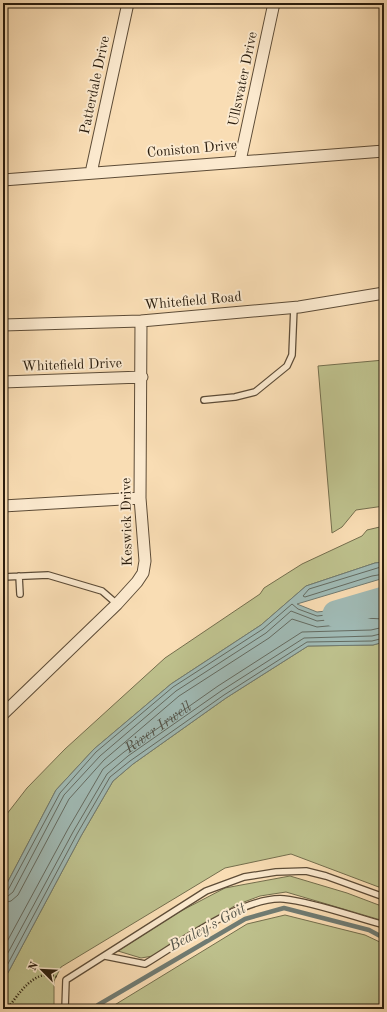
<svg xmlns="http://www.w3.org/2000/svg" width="387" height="1012" viewBox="0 0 387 1012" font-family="'Old Standard TT',serif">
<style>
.green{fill:#bec18d;stroke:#746e4d}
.water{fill:#a0bab5;stroke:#707b72}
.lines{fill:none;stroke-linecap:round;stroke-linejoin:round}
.shore{stroke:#646b61;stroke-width:1}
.stream{stroke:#707b72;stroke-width:4.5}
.river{stroke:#a0bab5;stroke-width:27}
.service-casing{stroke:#5d4c37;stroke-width:8}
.minor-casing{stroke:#5d4c37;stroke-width:13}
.path{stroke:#291c0d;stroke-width:2.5;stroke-dasharray:1 2;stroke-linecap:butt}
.service{stroke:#fbe9ce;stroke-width:5.5}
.minor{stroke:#fbe9ce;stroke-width:11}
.labels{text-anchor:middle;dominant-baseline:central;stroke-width:4;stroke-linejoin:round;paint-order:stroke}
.street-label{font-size:14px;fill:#291c0d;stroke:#fbe9ce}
.water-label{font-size:15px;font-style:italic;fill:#535348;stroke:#fbe9ce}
</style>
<rect width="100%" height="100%" fill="#f9ddb4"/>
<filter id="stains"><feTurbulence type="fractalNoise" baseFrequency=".005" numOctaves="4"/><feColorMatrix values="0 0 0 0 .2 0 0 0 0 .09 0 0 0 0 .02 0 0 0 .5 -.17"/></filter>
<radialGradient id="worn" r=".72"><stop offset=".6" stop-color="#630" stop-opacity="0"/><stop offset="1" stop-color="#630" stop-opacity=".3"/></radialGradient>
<path class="green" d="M 384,360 L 384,506 L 356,510 L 342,527 L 332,533 L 318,366 Z
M 384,526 L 384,562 L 375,563 L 306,586 L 261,625 L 171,684 L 94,749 L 56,790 L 3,891 L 3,819 L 27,788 L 65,749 L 165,658 L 260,594 L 264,588 L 302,564 L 362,536 L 367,530 Z
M 384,642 L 384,889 L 291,854 L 225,868 L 61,967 L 54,981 L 54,1009 L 3,1009 L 3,982 L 81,836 L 113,781 L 133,764 L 226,698 L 308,646 L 373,645 Z
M 290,876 L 347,893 L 384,907 L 384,921 L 286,892 L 260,896 L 236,905 L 153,956 L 141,958 L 118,951 L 179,912 L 225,888 Z
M 285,915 L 365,935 L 384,944 L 384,1009 L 108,1009 L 247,924 Z"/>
<path class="water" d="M 384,562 L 384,578 L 297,604 L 317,612 L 335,610 L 361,603 L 384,604 L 384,642 L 373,645 L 308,646 L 226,698 L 133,764 L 113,781 L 81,836 L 3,982 L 3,891 L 56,790 L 94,749 L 171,684 L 261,625 L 306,586 L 375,563 Z"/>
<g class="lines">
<g class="shore">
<path d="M 384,566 L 309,589 L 303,596 L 305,597 L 372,576 L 384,574"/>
<path d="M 3,892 L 8,890 L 60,793 L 96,752 L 173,687 L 263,629 L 292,604 L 298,609 L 317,616 L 336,614 L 361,607 L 384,608"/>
<path d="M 3,897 L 8,896 L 13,892 L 64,795 L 100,756 L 176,691 L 266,633 L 291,611 L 317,621 L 337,619 L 362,612 L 384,613"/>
<path d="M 3,903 L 11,901 L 18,895 L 69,799 L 104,760 L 179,696 L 269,638 L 292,619 L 317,627 L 338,625 L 363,618 L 384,619"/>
<path id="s1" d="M 3,949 L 68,829 L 103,769 L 124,752 L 218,686 L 302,632 L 371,630 L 384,627"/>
<path d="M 3,962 L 73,832 L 107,774 L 128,756 L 221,691 L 304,638 L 372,636 L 384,633"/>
<path d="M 3,973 L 77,834 L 110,777 L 130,761 L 224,695 L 307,642 L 372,641 L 384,638"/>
</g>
<path class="stream" d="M 98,1005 L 245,919 L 284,908 L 369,930 L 384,938"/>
<path class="river" d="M 336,614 L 384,600"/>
<defs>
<path id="service" d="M 204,400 L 235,397 L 255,392 L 287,366 L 292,355 L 294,307
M 19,576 L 20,594
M 3,577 L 48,575 L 102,591 L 117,604
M 105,956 L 145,964 C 180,943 243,896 284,899 C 314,902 354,917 384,925
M 65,1009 L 66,980 L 206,891 L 244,877 L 276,872 L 306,871 L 326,876 L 384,897"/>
<path id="minor" d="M 240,161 L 274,3
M 91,173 L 128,3
M 3,180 L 384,151
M 3,325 L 141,321 L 299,307 L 384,293
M 3,382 L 142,377
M 3,506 L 140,498
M 3,714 L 117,604 L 137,582 L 143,573 L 145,561 L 140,498 L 141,321"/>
</defs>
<use href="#service" class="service-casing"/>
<use href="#minor" class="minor-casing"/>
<path class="path" d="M 7,1009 C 19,994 35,967 57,977"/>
<use href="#service" class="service"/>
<use href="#minor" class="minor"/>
</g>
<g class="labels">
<g class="street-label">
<text transform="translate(243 79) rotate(-78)">Ullswater Drive</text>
<text transform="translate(95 85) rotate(-78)">Patterdale Drive</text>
<text transform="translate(192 149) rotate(-5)">Coniston Drive</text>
<text transform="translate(193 301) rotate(-5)">Whitefield Road</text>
<text transform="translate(72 365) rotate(-2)">Whitefield Drive</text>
<text transform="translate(127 522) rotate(-91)">Keswick Drive</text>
</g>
<g class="water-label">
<text stroke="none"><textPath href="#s1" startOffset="275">River Irwell</textPath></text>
<text transform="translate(208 928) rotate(-28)">Bealey's Goit</text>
</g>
</g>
<rect width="387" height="1012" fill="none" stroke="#f9ddb4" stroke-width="16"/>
<rect x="4" y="4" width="379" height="1004" fill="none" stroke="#291c0d" stroke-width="2"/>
<rect x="8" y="8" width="371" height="996" fill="none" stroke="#291c0d"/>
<g transform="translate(42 970) rotate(294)" stroke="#fbe9ce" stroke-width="3" paint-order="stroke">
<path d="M0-3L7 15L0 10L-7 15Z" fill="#291c0d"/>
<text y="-6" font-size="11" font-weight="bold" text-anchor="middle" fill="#291c0d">N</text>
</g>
<rect width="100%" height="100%" filter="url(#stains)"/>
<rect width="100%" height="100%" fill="url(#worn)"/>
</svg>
